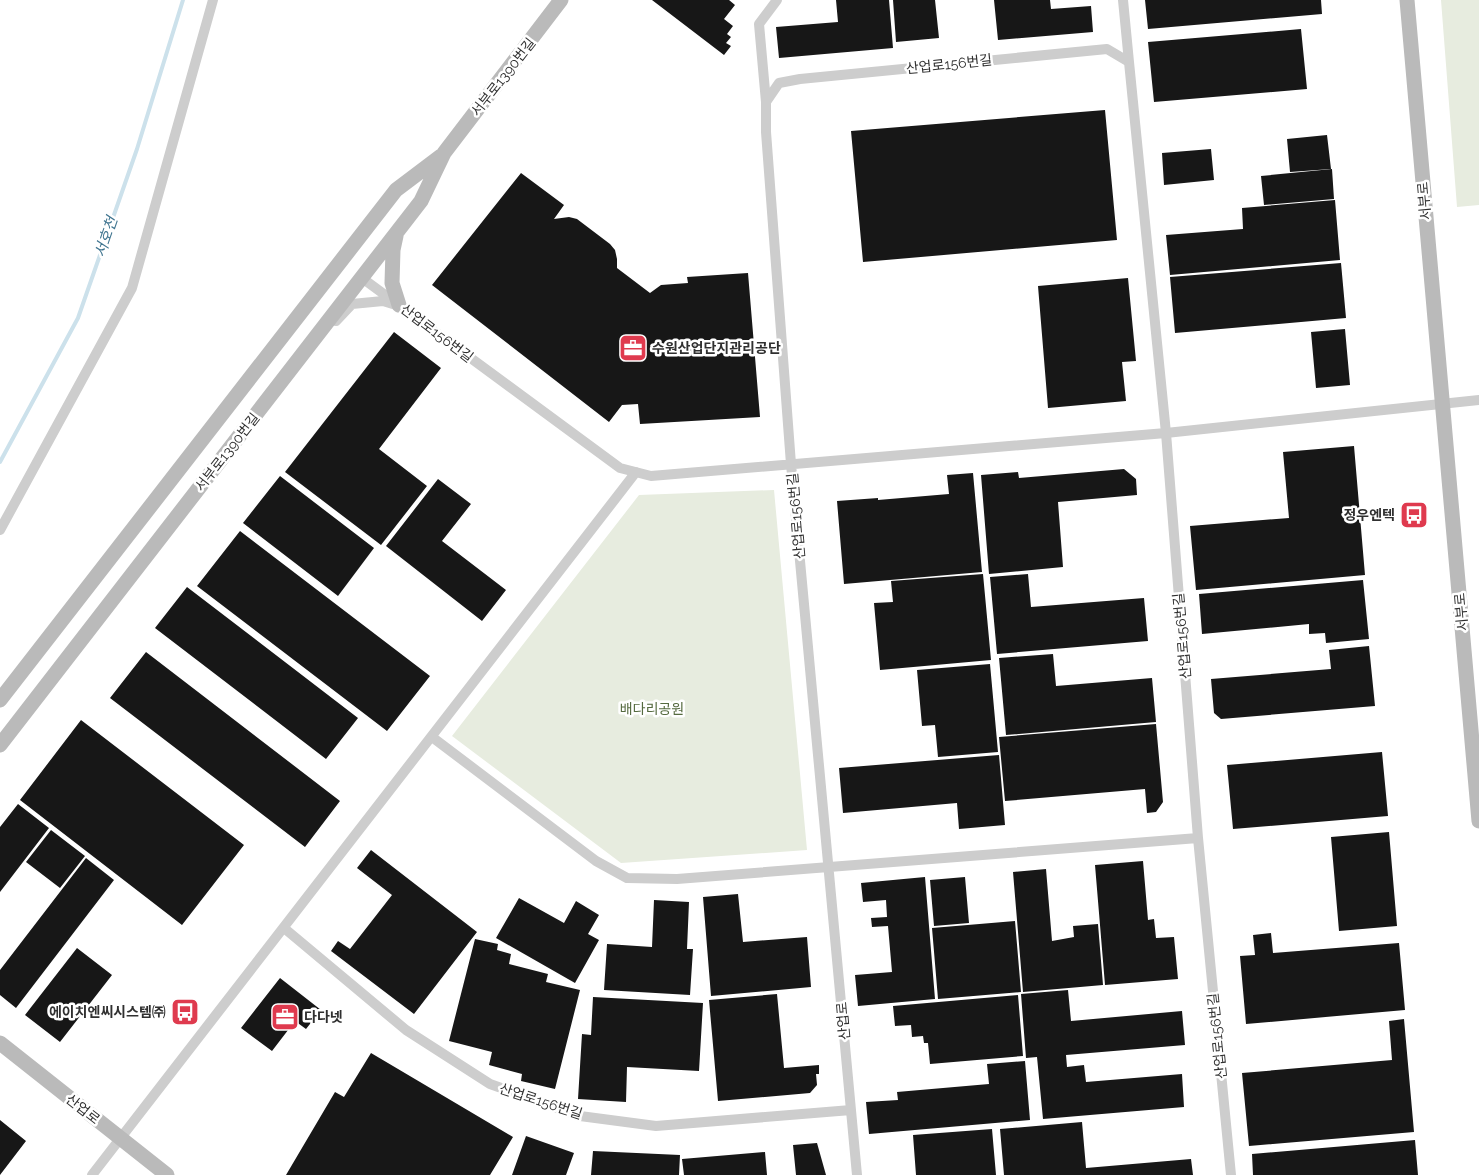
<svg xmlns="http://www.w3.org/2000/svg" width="1479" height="1175" viewBox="0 0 1479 1175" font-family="Raleway,'Noto Sans KR',sans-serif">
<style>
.green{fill:#e7ecdf}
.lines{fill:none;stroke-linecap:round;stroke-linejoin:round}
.stream{stroke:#cce1eb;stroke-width:4}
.building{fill:#171717}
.street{stroke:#cdcdcd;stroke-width:10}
.secondary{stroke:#bababa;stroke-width:15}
.labels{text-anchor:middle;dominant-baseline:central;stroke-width:5;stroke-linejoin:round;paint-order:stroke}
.street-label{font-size:14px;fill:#303030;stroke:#fff}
.poi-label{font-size:14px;font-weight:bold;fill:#303030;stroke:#fff;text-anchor:start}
.park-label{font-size:14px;fill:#556a3f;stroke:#fff}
.water-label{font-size:15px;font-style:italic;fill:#407590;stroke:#fff}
</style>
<rect width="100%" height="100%" fill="#fff"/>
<path class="green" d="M 1441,0 L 1479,0 L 1479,205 L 1457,207 Z
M 774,490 L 807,850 L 621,863 L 452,736 L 639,495 Z"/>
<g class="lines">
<path class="stream" d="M 0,462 L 78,318 L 137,149 L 183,0"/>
</g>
<path class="building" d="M 652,0 L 729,0 L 735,5 L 724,19 L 733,26 L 727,34 L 731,37 L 726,43 L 731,46 L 724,55 Z
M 836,0 L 889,0 L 893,48 L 779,58 L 776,27 L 838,22 Z
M 893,0 L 935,0 L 939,38 L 896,42 Z
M 994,0 L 1050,0 L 1051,9 L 1091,6 L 1093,32 L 998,40 Z
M 1145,0 L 1321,0 L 1322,14 L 1148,29 Z
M 1301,29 L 1307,89 L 1154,102 L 1148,42 Z
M 1105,110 L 1117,240 L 863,262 L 851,131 Z
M 1327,135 L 1331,169 L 1290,172 L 1287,139 Z
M 1211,149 L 1214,180 L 1164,185 L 1162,153 Z
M 1332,169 L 1334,199 L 1264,205 L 1261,176 Z
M 521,173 L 564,205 L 554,219 L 569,217 L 577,219 L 610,244 L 615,250 L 617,259 L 617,268 L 650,293 L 661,285 L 688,283 L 687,277 L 748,273 L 760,417 L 640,424 L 638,404 L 622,405 L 609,422 L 432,285 Z
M 1335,200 L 1340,260 L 1170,275 L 1166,235 L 1243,229 L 1242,208 Z
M 1341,263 L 1346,318 L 1175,333 L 1170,277 Z
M 1128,278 L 1136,361 L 1122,362 L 1126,401 L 1048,408 L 1038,286 Z
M 1345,329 L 1350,385 L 1316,388 L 1311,332 Z
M 394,332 L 441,368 L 379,449 L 427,486 L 381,545 L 285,472 Z
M 1354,446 L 1365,575 L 1196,590 L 1190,526 L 1289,518 L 1283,452 Z
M 1124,469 L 1136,479 L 1137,495 L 1058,502 L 1063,567 L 989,574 L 981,475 L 1018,472 L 1019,478 Z
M 973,473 L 982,572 L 844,584 L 837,501 L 878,498 L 878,500 L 949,494 L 947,475 Z
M 280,476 L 374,548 L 338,596 L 243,523 Z
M 438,479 L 471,504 L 442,541 L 506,590 L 482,621 L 386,546 Z
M 240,531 L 430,676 L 387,731 L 197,586 Z
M 983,574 L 991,660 L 880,670 L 874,603 L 893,602 L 891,581 Z
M 1028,574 L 1031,607 L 1144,598 L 1148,641 L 997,654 L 990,577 Z
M 1363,580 L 1369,639 L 1326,643 L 1325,633 L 1309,634 L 1309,624 L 1202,634 L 1199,594 Z
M 187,587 L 358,718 L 326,759 L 155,628 Z
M 1369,646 L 1375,706 L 1221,719 L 1214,713 L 1211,679 L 1331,669 L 1329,650 Z
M 146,652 L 340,801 L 305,847 L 110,698 Z
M 1053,654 L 1056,686 L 1152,678 L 1156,722 L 1006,735 L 999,658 Z
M 990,664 L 998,752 L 938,757 L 935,725 L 922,726 L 917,670 Z
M 81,720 L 244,845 L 182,925 L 20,800 Z
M 1156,724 L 1163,802 L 1156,812 L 1147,813 L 1145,789 L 1005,801 L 999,737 Z
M 1382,752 L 1388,816 L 1233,829 L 1227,765 Z
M 999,755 L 1005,825 L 959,829 L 957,803 L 843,813 L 839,768 Z
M 18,804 L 49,828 L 0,892 L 0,827 Z
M 51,830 L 85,856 L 60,888 L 26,862 Z
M 1389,832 L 1397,926 L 1339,931 L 1331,837 Z
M 371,850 L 477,932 L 414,1014 L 331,951 L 338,941 L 350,949 L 392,895 L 357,868 Z
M 86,858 L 114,880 L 16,1008 L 0,995 L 0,970 Z
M 1143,861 L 1148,920 L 1154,919 L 1156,938 L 1174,937 L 1178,979 L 1105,985 L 1095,865 Z
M 1046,869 L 1052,941 L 1074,937 L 1073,926 L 1098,924 L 1103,985 L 1023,992 L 1013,872 Z
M 925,877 L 935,999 L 858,1006 L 855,975 L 892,972 L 888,926 L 872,927 L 871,918 L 887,917 L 886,900 L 863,902 L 861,883 Z
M 965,877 L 969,923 L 934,926 L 930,880 Z
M 738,894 L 743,942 L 807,937 L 811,987 L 711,996 L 703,897 Z
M 519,898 L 564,923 L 576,901 L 599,915 L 588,934 L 599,940 L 575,983 L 496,938 Z
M 654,900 L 689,902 L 687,949 L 693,949 L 690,995 L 604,990 L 607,944 L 652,947 Z
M 1015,921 L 1021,992 L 938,999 L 932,928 Z
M 1271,933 L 1273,953 L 1399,943 L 1405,1010 L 1246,1024 L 1240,956 L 1255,955 L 1253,935 Z
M 475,939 L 498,944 L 497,950 L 511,954 L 509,964 L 548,974 L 546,982 L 580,990 L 555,1089 L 521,1081 L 522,1074 L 489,1065 L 492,1052 L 449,1041 Z
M 77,948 L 112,975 L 60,1042 L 25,1015 Z
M 280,978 L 321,1010 L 306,1029 L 295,1021 L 272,1051 L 241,1028 Z
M 1068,990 L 1071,1021 L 1182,1011 L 1185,1045 L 1066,1055 L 1067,1067 L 1084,1065 L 1086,1082 L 1182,1074 L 1184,1107 L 1043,1119 L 1037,1057 L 1026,1058 L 1021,994 Z
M 777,994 L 784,1068 L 819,1065 L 819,1074 L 816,1074 L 817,1085 L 810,1093 L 718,1101 L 709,1000 Z
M 1018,995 L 1023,1056 L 930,1064 L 928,1043 L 924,1043 L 923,1036 L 912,1037 L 911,1025 L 895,1026 L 893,1006 Z
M 593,997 L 703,1003 L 699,1071 L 627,1067 L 626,1102 L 578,1099 L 582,1034 L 591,1035 Z
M 1404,1019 L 1414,1132 L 1249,1146 L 1242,1073 L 1392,1060 L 1389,1021 Z
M 371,1053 L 513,1137 L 490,1175 L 286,1175 L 335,1092 L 344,1097 Z
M 1025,1061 L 1030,1120 L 869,1134 L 866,1102 L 898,1100 L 897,1092 L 989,1084 L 987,1064 Z
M 0,1120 L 26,1141 L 0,1175 Z
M 1082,1122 L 1086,1168 L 1191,1159 L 1193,1175 L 1004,1175 L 1000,1129 Z
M 992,1129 L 996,1175 L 916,1175 L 913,1135 Z
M 526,1136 L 574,1153 L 566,1175 L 512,1175 Z
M 1415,1140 L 1418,1175 L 1253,1175 L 1252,1154 Z
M 817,1143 L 826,1175 L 796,1175 L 793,1145 Z
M 593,1151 L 680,1155 L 679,1175 L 591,1175 Z
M 765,1152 L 767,1175 L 684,1175 L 682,1159 Z"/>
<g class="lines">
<path class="street" d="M 1123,0 L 1129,62
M 766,102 L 759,24 L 777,0
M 362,278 L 620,468 L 651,476 L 1166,433 L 1479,400
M 336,321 L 352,304 L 383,301 L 396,305
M 0,530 L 132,288 L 213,0
M 432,737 L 596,861 L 627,878 L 677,879 L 1198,838
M 284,928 L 406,1030 L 490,1084 L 580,1116 L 656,1126 L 851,1110
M 92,1175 L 636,472
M 857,1175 L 791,464 L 766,132 L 766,102 L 779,83 L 800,79 L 1107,49 L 1129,62 L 1166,433 L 1198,838 L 1231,1175"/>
<path class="secondary" d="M 1407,0 L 1479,821
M 396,236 L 393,250 L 392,283 L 399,305
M 0,700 L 396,190 L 441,156
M 0,745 L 421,201 L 444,153 L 561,0
M 0,1043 L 167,1175"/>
</g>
<defs>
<symbol id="office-square" viewBox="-11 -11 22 22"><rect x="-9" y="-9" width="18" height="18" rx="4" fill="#df3a4e" stroke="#fff"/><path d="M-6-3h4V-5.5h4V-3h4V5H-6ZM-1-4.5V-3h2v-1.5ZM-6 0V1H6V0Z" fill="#fff"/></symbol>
<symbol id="bus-square" viewBox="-11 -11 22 22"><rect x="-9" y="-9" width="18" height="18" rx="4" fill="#df3a4e" stroke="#fff"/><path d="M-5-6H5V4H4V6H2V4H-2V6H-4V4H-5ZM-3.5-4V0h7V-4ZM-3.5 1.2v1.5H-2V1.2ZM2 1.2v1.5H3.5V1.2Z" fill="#fff"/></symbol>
</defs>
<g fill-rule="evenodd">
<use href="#office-square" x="617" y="332" width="32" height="32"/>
<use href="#bus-square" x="1398" y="499" width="32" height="32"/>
<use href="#bus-square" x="169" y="996" width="32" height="32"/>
<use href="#office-square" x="269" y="1001" width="32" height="32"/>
</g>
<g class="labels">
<g class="street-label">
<text transform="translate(949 64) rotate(-6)">산업로156번길</text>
<text transform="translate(503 77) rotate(-52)">서부로1390번길</text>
<text transform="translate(1424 201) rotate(-95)">서부로</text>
<text transform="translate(437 333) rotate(37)">산업로156번길</text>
<text transform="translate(227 452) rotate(-52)">서부로1390번길</text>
<text transform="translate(796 516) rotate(-95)">산업로156번길</text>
<text transform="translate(1461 612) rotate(-95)">서부로</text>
<text transform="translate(1182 636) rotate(-95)">산업로156번길</text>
<text transform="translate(843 1021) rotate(-95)">산업로</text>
<text transform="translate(1217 1036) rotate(-96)">산업로156번길</text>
<text transform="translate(541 1101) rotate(18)">산업로156번길</text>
<text transform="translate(83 1109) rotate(38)">산업로</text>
</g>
<g class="poi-label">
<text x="652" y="348">수원산업단지관리공단</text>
<text x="1395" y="515" text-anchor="end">정우엔텍</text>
<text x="166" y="1012" text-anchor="end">에이치엔씨시스템㈜</text>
<text x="304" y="1017">다다넷</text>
</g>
<g class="park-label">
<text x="652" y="709">배다리공원</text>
</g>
<g class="water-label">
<text transform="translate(106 237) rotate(-71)">서호천</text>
</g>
</g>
</svg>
